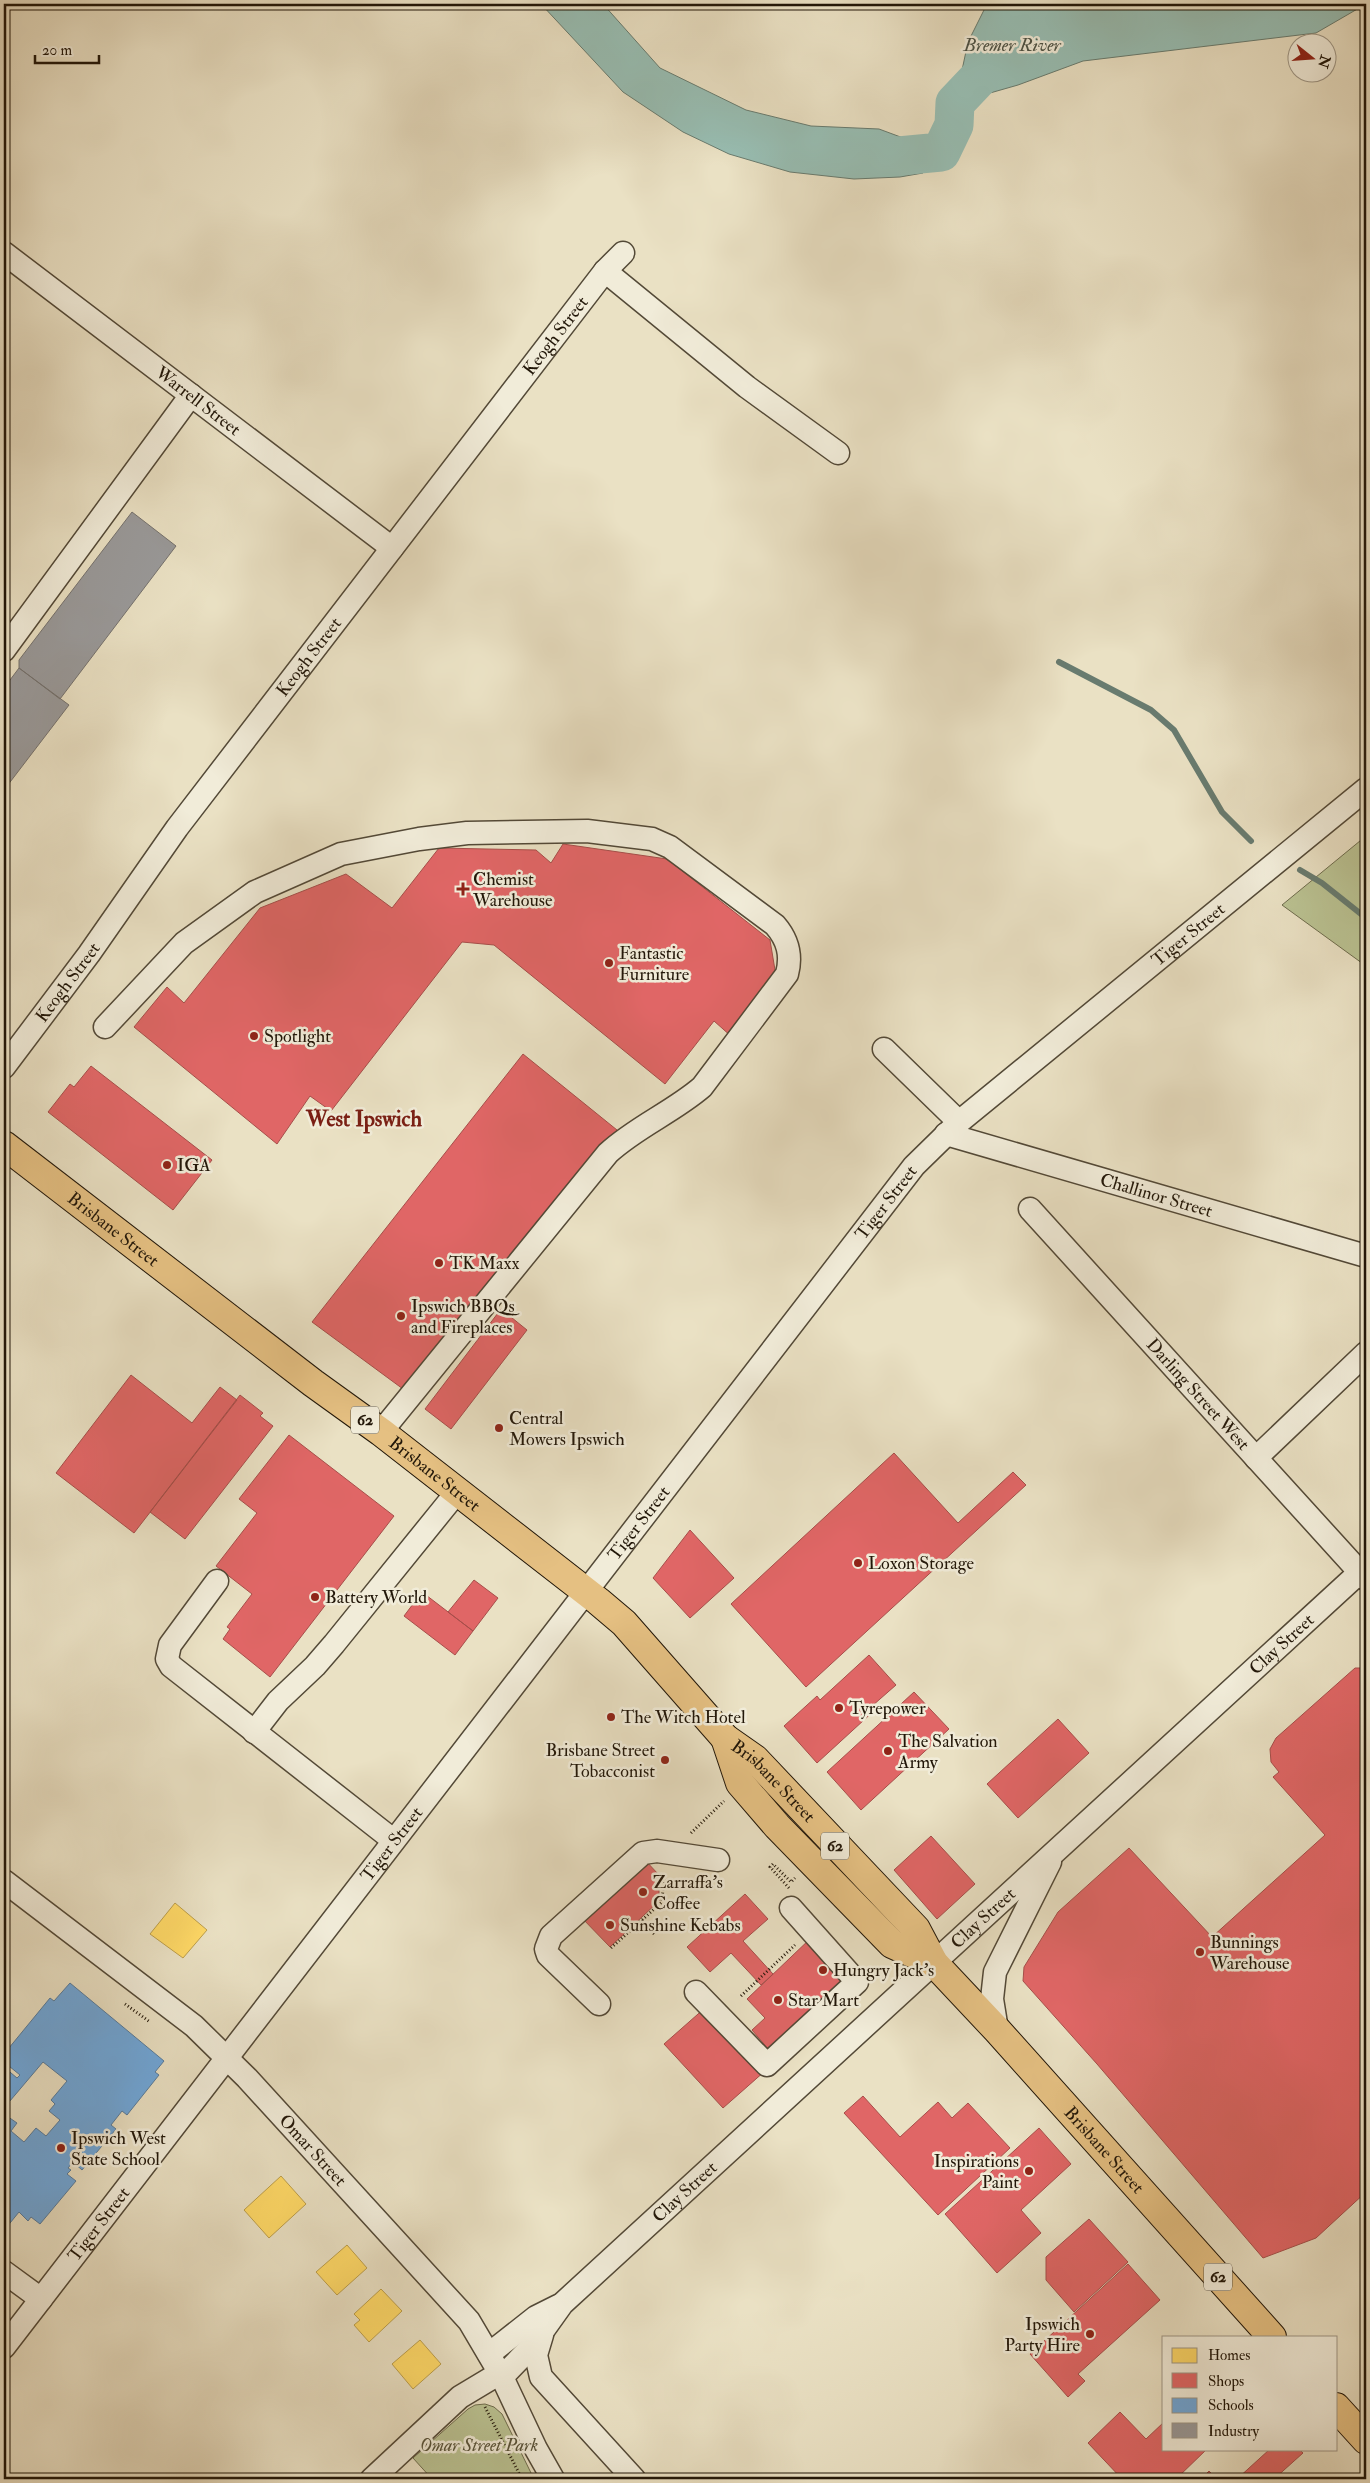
<svg xmlns="http://www.w3.org/2000/svg" width="1370" height="2483" viewBox="0 0 1370 2483" font-family="'IM FELL Double Pica',serif">
<style>
.green{fill:#bac292;stroke:#6e6c4d}
.water{fill:#98beb3;stroke:#687b6f}
.homes{fill:#ffd966;stroke:#bc9e4a}
.shops{fill:#e06666;stroke:#a74e4a}
.schools{fill:#6fa8dc;stroke:#587c9c}
.industry{fill:#999;stroke:#75726e}
.lines{fill:none;stroke-linecap:round;stroke-linejoin:round}
.stream{stroke:#687b6f;stroke-width:6}
.river{stroke:#98beb3;stroke-width:39}
.minor-casing{stroke:#534937;stroke-width:25}
.major-casing{stroke:#211608;stroke-width:30}
.path{stroke:#211608;stroke-width:3;stroke-dasharray:1 2.5;stroke-linecap:butt}
.minor{stroke:#f1ecd9;stroke-width:22}
.major{stroke:#e5c082;stroke-width:28}
.poi-dot{fill:#8f2418;stroke:#f1ecd9;stroke-width:2}
.labels{text-anchor:middle;dominant-baseline:central;stroke-width:5;stroke-linejoin:round;paint-order:stroke}
.shield{fill:#f1ecd9;stroke:#5f5647;stroke-width:1}
.shield-label{font-size:16px;font-weight:bold;fill:#211608}
.street-label{font-size:18px;fill:#211608;stroke:#f1ecd9}
.poi-label{font-size:18px;fill:#211608;stroke:#f1ecd9;text-anchor:start}
.park-label{font-size:18px;font-style:italic;fill:#575238;stroke:#f1ecd9}
.water-label{font-size:19px;font-style:italic;fill:#4b5144;stroke:#f1ecd9}
.district-label{font-size:22px;font-weight:bold;fill:#7a1f14;stroke:#f1ecd9}
</style>
<rect width="100%" height="100%" fill="#eae1c4"/>
<filter id="stains"><feTurbulence type="fractalNoise" baseFrequency=".004" numOctaves="4"/><feColorMatrix values="0 0 0 0 .2 0 0 0 0 .09 0 0 0 0 .02 0 0 0 .5 -.17"/></filter>
<radialGradient id="worn" r=".72"><stop offset=".6" stop-color="#630" stop-opacity="0"/><stop offset="1" stop-color="#630" stop-opacity=".3"/></radialGradient>
<path class="green" d="M 1366,836 L 1366,966 L 1282,905 Z
M 485,2404 L 494,2407 L 502,2414 L 534,2479 L 432,2479 L 413,2458 L 468,2409 L 475,2405 Z"/>
<path class="water" d="M 541,4 L 603,4 L 660,68 L 746,110 L 811,126 L 879,129 L 941,152 L 923,173 L 900,177 L 854,179 L 790,172 L 729,154 L 683,132 L 623,92 Z
M 987,4 L 1366,4 L 1316,33 L 1083,61 L 1018,85 L 955,103 L 968,42 Z"/>
<path class="homes" d="M 175,1903 L 207,1930 L 183,1958 L 150,1934 Z
M 281,2176 L 306,2204 L 269,2238 L 244,2210 Z
M 347,2245 L 367,2268 L 337,2295 L 316,2272 Z
M 381,2289 L 402,2311 L 369,2342 L 354,2325 L 360,2320 L 354,2314 Z
M 420,2340 L 441,2364 L 413,2389 L 392,2364 Z"/>
<path class="shops" d="M 563,844 L 667,859 L 770,940 L 776,976 L 732,1037 L 714,1021 L 665,1084 L 494,945 L 462,942 L 331,1111 L 310,1096 L 277,1144 L 134,1027 L 167,987 L 184,1003 L 260,908 L 346,874 L 392,908 L 439,848 L 536,850 L 551,863 Z
M 523,1054 L 617,1130 L 403,1389 L 312,1322 Z
M 91,1066 L 212,1160 L 173,1210 L 48,1112 L 70,1084 L 74,1087 Z
M 501,1309 L 527,1330 L 451,1429 L 425,1409 Z
M 131,1375 L 192,1423 L 220,1387 L 237,1400 L 134,1533 L 56,1473 Z
M 240,1395 L 263,1413 L 260,1416 L 273,1426 L 185,1539 L 150,1512 Z
M 289,1435 L 394,1516 L 270,1677 L 223,1639 L 230,1629 L 227,1627 L 252,1594 L 216,1566 L 257,1513 L 239,1499 Z
M 894,1453 L 958,1523 L 1013,1472 L 1026,1485 L 806,1687 L 731,1604 Z
M 690,1530 L 734,1578 L 690,1618 L 653,1578 Z
M 474,1580 L 498,1598 L 473,1631 L 448,1612 Z
M 422,1592 L 473,1631 L 455,1655 L 404,1616 Z
M 869,1655 L 896,1685 L 872,1706 L 876,1709 L 817,1763 L 784,1726 L 817,1696 L 820,1700 Z
M 1355,1668 L 1366,1668 L 1366,2192 L 1316,2238 L 1263,2258 L 1097,2064 L 1023,1981 L 1024,1967 L 1058,1912 L 1129,1848 L 1212,1937 L 1325,1835 L 1273,1777 L 1279,1772 L 1271,1762 L 1270,1749 L 1276,1738 Z
M 914,1692 L 949,1729 L 861,1810 L 827,1772 Z
M 1058,1719 L 1089,1753 L 1018,1818 L 987,1784 Z
M 931,1836 L 975,1884 L 937,1919 L 894,1870 Z
M 644,1859 L 659,1875 L 659,1901 L 610,1947 L 581,1917 Z
M 745,1894 L 768,1919 L 743,1941 L 773,1974 L 761,1985 L 731,1953 L 710,1972 L 687,1947 Z
M 812,1937 L 847,1976 L 770,2051 L 752,2030 L 765,2018 L 747,1999 Z
M 706,2007 L 765,2071 L 723,2108 L 664,2044 Z
M 863,2096 L 900,2137 L 938,2102 L 952,2118 L 968,2103 L 1010,2148 L 938,2215 L 844,2113 Z
M 1039,2128 L 1071,2164 L 1021,2210 L 1041,2233 L 997,2273 L 945,2214 Z
M 1089,2219 L 1128,2262 L 1074,2312 L 1046,2280 L 1046,2257 Z
M 1128,2264 L 1160,2300 L 1078,2374 L 1085,2381 L 1068,2397 L 1030,2354 Z
M 1120,2412 L 1146,2439 L 1164,2422 L 1164,2449 L 1207,2449 L 1176,2479 L 1122,2479 L 1088,2443 Z
M 1270,2449 L 1299,2449 L 1303,2453 L 1274,2479 L 1237,2479 Z
M 1209,2471 L 1217,2479 L 1201,2479 Z"/>
<path class="schools" d="M 70,1983 L 164,2061 L 155,2072 L 159,2075 L 127,2115 L 122,2111 L 111,2125 L 116,2129 L 82,2170 L 73,2162 L 68,2168 L 71,2170 L 67,2174 L 76,2181 L 40,2224 L 31,2217 L 28,2221 L 19,2212 L 6,2228 L 4,2226 L 4,2114 L 17,2123 L 11,2131 L 24,2142 L 36,2128 L 46,2136 L 60,2120 L 49,2111 L 55,2104 L 51,2100 L 67,2081 L 43,2062 L 4,2108 L 4,2067 L 17,2078 L 20,2075 L 4,2062 L 4,2054 L 50,1998 L 54,2001 Z"/>
<path class="industry" d="M 132,512 L 176,546 L 60,699 L 19,668 L 19,660 Z
M 19,668 L 69,705 L 4,790 L 4,688 Z"/>
<g class="lines">
<path class="stream" d="M 1059,662 L 1151,710 L 1174,730 L 1222,812 L 1251,841
M 1300,870 L 1322,883 L 1366,918"/>
<path class="river" d="M 888,157 L 941,152 L 954,125 L 955,103 L 991,65"/>
<defs>
<g id="minor">
<path id="s1" d="M 4,253 L 392,548"/>
<path d="M 605,271 L 747,387 L 838,453"/>
<path d="M 4,650 L 191,395"/>
<path d="M 105,1027 L 184,943 L 255,892 L 341,854 L 419,839 L 467,833 L 587,831 L 652,839 L 670,847 L 775,925 C 788,940 792,955 787,974 L 702,1087 C 673,1112 636,1127 608,1153 L 381,1432"/>
<path d="M 884,1049 L 959,1122"/>
<path id="s2" d="M 4,1067 L 89,954 L 177,828 L 605,271 L 623,253"/>
<path id="s3" d="M 946,1134 L 1366,1256"/>
<path id="s4" d="M 1030,1209 L 1366,1579"/>
<path d="M 1256,1458 L 1366,1353"/>
<path d="M 217,1581 L 170,1645 L 167,1659 L 171,1666 L 393,1840"/>
<path d="M 254,1732 L 278,1701 L 315,1666 L 334,1644 L 457,1492"/>
<path id="s5" d="M 4,1881 L 194,2026 L 247,2078 L 469,2321 L 502,2377 L 536,2449 L 553,2479"/>
<path d="M 696,1992 L 767,2065 L 857,1982 L 791,1908"/>
<path d="M 599,2004 L 548,1955 L 546,1949 L 551,1936 L 643,1853 L 657,1851 L 718,1860"/>
<path d="M 997,2030 L 992,1999 L 995,1972 L 1050,1862"/>
<path d="M 4,2272 L 41,2299"/>
<path d="M 542,2335 L 536,2355 L 541,2377 L 634,2479"/>
<path id="s6" d="M 4,2347 L 914,1166 L 959,1122 L 1366,789"/>
<path d="M 489,2354 L 536,2317 L 558,2306"/>
<path id="s7" d="M 502,2377 L 532,2346 L 562,2304 L 1360,1572"/>
<path d="M 372,2479 L 460,2397 L 500,2373"/>
</g>
<g id="major">
<path id="s8" d="M 4,1145 L 313,1383 L 381,1432 L 598,1601 L 624,1623 L 725,1738 L 755,1759 L 916,1929 L 934,1963 L 997,2030 L 1272,2337"/>
<path d="M 725,1738 L 740,1783 L 777,1826 L 892,1944 L 934,1963"/>
<path d="M 1336,2407 L 1366,2440"/>
</g>
</defs>
<use href="#minor" class="minor-casing"/>
<use href="#major" class="major-casing"/>
<path class="path" d="M 691,1833 L 724,1801
M 789,1888 L 770,1867 L 773,1864 L 791,1882 L 795,1878
M 642,1920 L 655,1935
M 611,1948 L 662,1902 L 664,1874
M 741,1996 L 795,1945
M 125,2004 L 150,2022
M 485,2407 L 522,2479"/>
<use href="#minor" class="minor"/>
<use href="#major" class="major"/>
</g>
<g class="poi-dot">
<path d="M460.5 881.5h5v5h5v5h-5v5h-5v-5h-5v-5h5z"/>
<circle cx="609" cy="963" r="5"/>
<circle cx="254" cy="1036" r="5"/>
<circle cx="167" cy="1165" r="5"/>
<circle cx="439" cy="1263" r="5"/>
<circle cx="401" cy="1316" r="5"/>
<circle cx="499" cy="1428" r="5"/>
<circle cx="858" cy="1563" r="5"/>
<circle cx="315" cy="1597" r="5"/>
<circle cx="839" cy="1708" r="5"/>
<circle cx="611" cy="1717" r="5"/>
<circle cx="888" cy="1751" r="5"/>
<circle cx="665" cy="1760" r="5"/>
<circle cx="643" cy="1892" r="5"/>
<circle cx="610" cy="1925" r="5"/>
<circle cx="1200" cy="1952" r="5"/>
<circle cx="823" cy="1970" r="5"/>
<circle cx="778" cy="2000" r="5"/>
<circle cx="61" cy="2148" r="5"/>
<circle cx="1029" cy="2171" r="5"/>
<circle cx="1090" cy="2334" r="5"/>
</g>
<g class="labels">
<g class="shield">
<rect x="351" y="1406.5" width="28" height="27" rx="4"/>
<rect x="821" y="1832.5" width="28" height="27" rx="4"/>
<rect x="1204" y="2263.5" width="28" height="27" rx="4"/>
</g>
<g class="shield-label">
<text x="365" y="1420">62</text>
<text x="835" y="1846">62</text>
<text x="1218" y="2277">62</text>
</g>
<g class="street-label">
<text stroke="none"><textPath href="#s2" startOffset="916">Keogh Street</textPath></text>
<text stroke="none"><textPath href="#s1" startOffset="244">Warrell Street</textPath></text>
<text stroke="none"><textPath href="#s2" startOffset="511">Keogh Street</textPath></text>
<text stroke="none"><textPath href="#s6" startOffset="1850">Tiger Street</textPath></text>
<text stroke="none"><textPath href="#s2" startOffset="106">Keogh Street</textPath></text>
<text stroke="none"><textPath href="#s3" startOffset="219">Challinor Street</textPath></text>
<text stroke="none"><textPath href="#s6" startOffset="1445">Tiger Street</textPath></text>
<text stroke="none"><textPath href="#s8" startOffset="138">Brisbane Street</textPath></text>
<text stroke="none"><textPath href="#s4" startOffset="250">Darling Street West</textPath></text>
<text stroke="none"><textPath href="#s8" startOffset="542">Brisbane Street</textPath></text>
<text stroke="none"><textPath href="#s6" startOffset="1040">Tiger Street</textPath></text>
<text stroke="none"><textPath href="#s7" startOffset="1071">Clay Street</textPath></text>
<text stroke="none"><textPath href="#s8" startOffset="1001">Brisbane Street</textPath></text>
<text stroke="none"><textPath href="#s6" startOffset="635">Tiger Street</textPath></text>
<text stroke="none"><textPath href="#s7" startOffset="666">Clay Street</textPath></text>
<text stroke="none"><textPath href="#s8" startOffset="1498">Brisbane Street</textPath></text>
<text stroke="none"><textPath href="#s5" startOffset="411">Omar Street</textPath></text>
<text stroke="none"><textPath href="#s7" startOffset="261">Clay Street</textPath></text>
<text stroke="none"><textPath href="#s6" startOffset="155">Tiger Street</textPath></text>
</g>
<g class="poi-label">
<text x="473" y="879">Chemist<tspan x="473" dy="21">Warehouse</tspan></text>
<text x="619" y="953">Fantastic<tspan x="619" dy="21">Furniture</tspan></text>
<text x="264" y="1036">Spotlight</text>
<text x="177" y="1165">IGA</text>
<text x="449" y="1263">TK Maxx</text>
<text x="411" y="1306">Ipswich BBQs<tspan x="411" dy="21">and Fireplaces</tspan></text>
<text x="509" y="1418">Central<tspan x="509" dy="21">Mowers Ipswich</tspan></text>
<text x="868" y="1563">Loxon Storage</text>
<text x="325" y="1597">Battery World</text>
<text x="849" y="1708">Tyrepower</text>
<text x="621" y="1717">The Witch Hotel</text>
<text x="898" y="1741">The Salvation<tspan x="898" dy="21">Army</tspan></text>
<text x="655" y="1750" text-anchor="end">Brisbane Street<tspan x="655" dy="21">Tobacconist</tspan></text>
<text x="653" y="1882">Zarraffa's<tspan x="653" dy="21">Coffee</tspan></text>
<text x="620" y="1925">Sunshine Kebabs</text>
<text x="1210" y="1942">Bunnings<tspan x="1210" dy="21">Warehouse</tspan></text>
<text x="833" y="1970">Hungry Jack's</text>
<text x="788" y="2000">Star Mart</text>
<text x="71" y="2138">Ipswich West<tspan x="71" dy="21">State School</tspan></text>
<text x="1019" y="2161" text-anchor="end">Inspirations<tspan x="1019" dy="21">Paint</tspan></text>
<text x="1080" y="2324" text-anchor="end">Ipswich<tspan x="1080" dy="21">Party Hire</tspan></text>
</g>
<g class="park-label">
<text x="479" y="2445">Omar Street Park</text>
</g>
<g class="water-label">
<text x="1012" y="45">Bremer River</text>
</g>
<g class="district-label">
<text x="364" y="1119">West Ipswich</text>
</g>
</g>
<rect width="1370" height="2483" fill="none" stroke="#eae1c4" stroke-width="20"/>
<rect x="5" y="5" width="1360" height="2473" fill="none" stroke="#211608" stroke-width="2.5"/>
<rect x="10" y="10" width="1350" height="2463" fill="none" stroke="#211608"/>
<rect x="1162" y="2336" width="175" height="115" fill="#f1ecd9" stroke="#9e9685"/>
<rect x="1172" y="2348" width="25" height="15" fill="#ffd966" stroke="#9e9685"/>
<text x="1208" y="2360" font-size="15" fill="#211608">Homes</text>
<rect x="1172" y="2373" width="25" height="15" fill="#e06666" stroke="#9e9685"/>
<text x="1208" y="2386" font-size="15" fill="#211608">Shops</text>
<rect x="1172" y="2398" width="25" height="15" fill="#6fa8dc" stroke="#9e9685"/>
<text x="1208" y="2410" font-size="15" fill="#211608">Schools</text>
<rect x="1172" y="2423" width="25" height="15" fill="#999999" stroke="#9e9685"/>
<text x="1208" y="2436" font-size="15" fill="#211608">Industry</text>
<g transform="translate(1312 58) rotate(107)"><circle r="24" fill="#f1ecd9" stroke="#9e9685"/>
<path d="M0-4L9 19L0 12L-9 19Z" fill="#8f2418"/>
<text y="-8" font-size="14" font-weight="bold" text-anchor="middle" fill="#211608">N</text>
</g>
<path d="M35 55v8h64v-8" fill="none" stroke="#211608" stroke-width="2.5"/>
<text x="42" y="55" font-size="15" fill="#211608" stroke="#f1ecd9" stroke-width="4" paint-order="stroke">20 m</text>
<rect width="100%" height="100%" filter="url(#stains)"/>
<rect width="100%" height="100%" fill="url(#worn)"/>
</svg>
